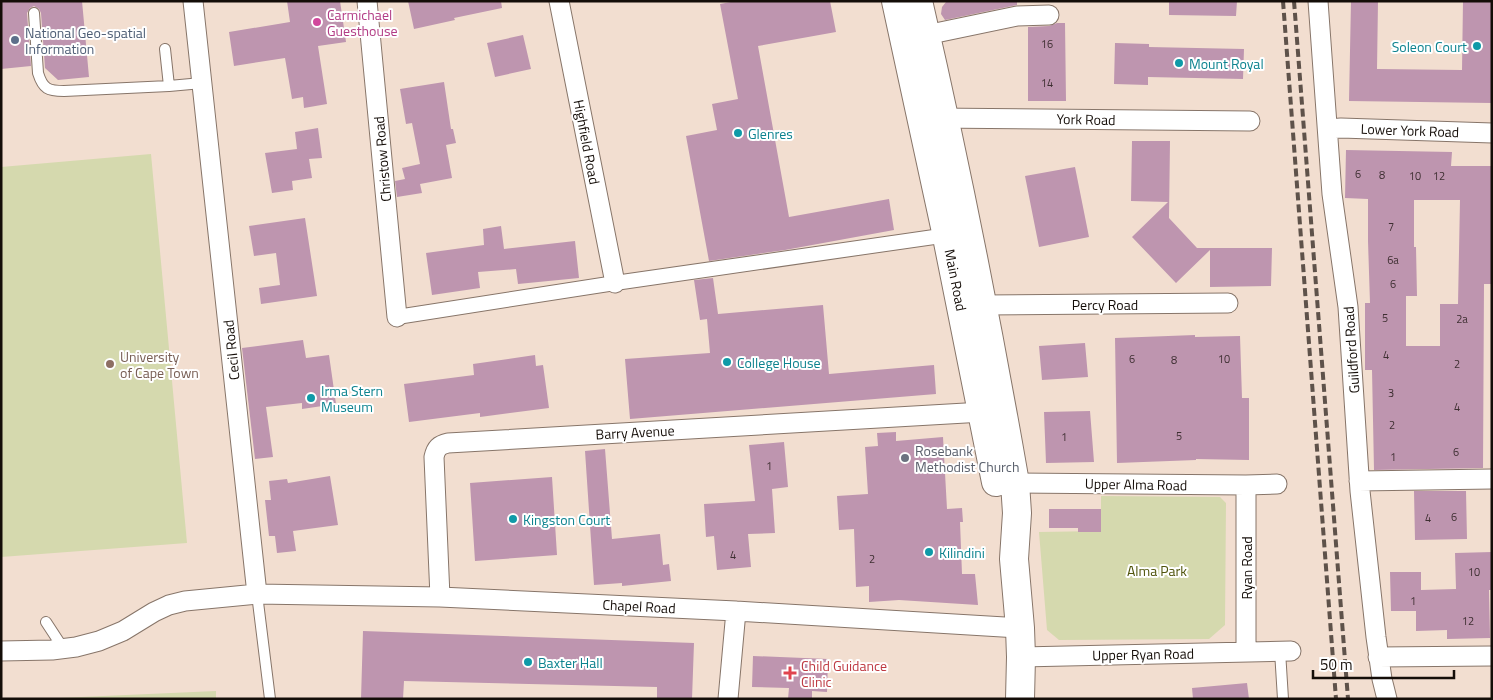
<svg xmlns="http://www.w3.org/2000/svg" width="1493" height="700" viewBox="0 0 1493 700" font-family="'Titillium Web',sans-serif">
<style>
.green{fill:#d5d9ae}
.building{fill:#be95af;fill-rule:evenodd}
.lines{fill:none;stroke-linecap:round;stroke-linejoin:round}
.service-casing{stroke:#877569;stroke-width:12}
.pedestrian-casing{stroke:#877569;stroke-width:16}
.minor-casing{stroke:#877569;stroke-width:21}
.secondary-casing{stroke:#877569;stroke-width:30}
.service{stroke:#fff;stroke-width:10}
.pedestrian{stroke:#fff;stroke-width:14}
.minor{stroke:#fff;stroke-width:19}
.secondary{stroke:#fff;stroke-width:28}
.rail{stroke:#5e524a;stroke-width:4;stroke-dasharray:8 4;stroke-linecap:butt}
.hotel-dot{fill:#d1479c;stroke:#fff;stroke-width:2}
.service-dot{fill:#5c6f8a;stroke:#fff;stroke-width:2}
.culture-dot{fill:#0f9aa8;stroke:#fff;stroke-width:2}
.education-dot{fill:#8d6e63;stroke:#fff;stroke-width:2}
.worship-dot{fill:#6b7280;stroke:#fff;stroke-width:2}
.health-dot{fill:#e0444e;stroke:#fff;stroke-width:2}
.labels{text-anchor:middle;dominant-baseline:central;stroke-width:4;stroke-linejoin:round;paint-order:stroke}
.number-label{font-size:11px;fill:#3e2f32}
.hotel-label{font-size:14px;fill:#b23c85;stroke:#fff;text-anchor:start}
.service-label{font-size:14px;fill:#4e5e75;stroke:#fff;text-anchor:start}
.culture-label{font-size:14px;fill:#0d838f;stroke:#fff;text-anchor:start}
.street-label{font-size:14px;fill:#140d08;stroke:#fff}
.education-label{font-size:14px;fill:#785e54;stroke:#fff;text-anchor:start}
.worship-label{font-size:14px;fill:#5b616d;stroke:#fff;text-anchor:start}
.park-label{font-size:14px;fill:#4f530a;stroke:#fff}
.health-label{font-size:14px;fill:#be3a42;stroke:#fff;text-anchor:start}
</style>
<rect width="100%" height="100%" fill="#f2ded0"/>
<path class="green" d="M 151,154 L 187,543 L 1,557 L 1,167 Z
M 1101,496 L 1220,497 L 1226,503 L 1225,625 L 1209,639 L 1059,640 L 1047,630 L 1039,532 L 1101,531 Z
M 216,691 L 216,699 L 36,699 Z"/>
<path class="building" d="M 1,1 L 82,1 L 89,77 L 58,80 L 45,68 L 41,13 L 39,9 L 34,6 L 30,8 L 27,13 L 31,66 L 1,69 Z
M 287,1 L 340,1 L 346,42 L 318,46 L 327,104 L 304,108 L 303,97 L 292,99 L 285,58 L 234,66 L 229,32 L 290,22 Z
M 408,1 L 501,1 L 502,8 L 454,18 L 455,20 L 414,29 Z
M 736,1 L 830,1 L 836,32 L 758,46 L 789,217 L 889,199 L 894,230 L 785,250 L 709,261 L 686,136 L 717,130 L 712,104 L 738,99 L 720,4 Z
M 950,1 L 1017,1 L 1017,5 L 945,20 L 941,14 L 942,7 L 946,2 Z
M 1169,1 L 1237,1 L 1236,16 L 1169,15 Z
M 1351,1 L 1378,1 L 1377,69 L 1462,70 L 1463,1 L 1492,1 L 1491,103 L 1349,101 Z
M 1057,23 L 1065,23 L 1066,101 L 1028,101 L 1028,27 L 1049,26 Z
M 523,35 L 531,69 L 495,77 L 487,43 Z
M 1115,43 L 1149,44 L 1149,47 L 1244,49 L 1243,79 L 1148,77 L 1148,85 L 1114,84 Z
M 444,82 L 451,129 L 453,129 L 456,143 L 446,145 L 452,178 L 420,184 L 422,193 L 397,197 L 395,181 L 405,179 L 402,168 L 420,164 L 412,123 L 406,124 L 400,89 Z
M 318,128 L 322,158 L 309,159 L 312,178 L 292,181 L 293,190 L 272,193 L 265,153 L 297,149 L 295,132 Z
M 1132,141 L 1170,141 L 1169,218 L 1197,248 L 1272,248 L 1271,286 L 1210,287 L 1210,250 L 1176,283 L 1132,237 L 1168,202 L 1131,201 Z
M 1346,150 L 1452,152 L 1451,166 L 1492,166 L 1492,284 L 1484,284 L 1483,468 L 1374,470 L 1372,370 L 1365,370 L 1365,303 L 1370,303 L 1368,241 L 1368,199 L 1345,198 ZM 1414,200 L 1460,200 L 1458,304 L 1440,304 L 1440,346 L 1406,346 L 1406,296 L 1417,296 L 1416,247 L 1414,247 Z
M 1075,167 L 1089,237 L 1039,247 L 1025,176 Z
M 305,218 L 317,296 L 261,304 L 259,288 L 280,285 L 276,253 L 254,256 L 249,226 Z
M 501,226 L 504,249 L 575,241 L 579,278 L 518,284 L 516,269 L 478,272 L 480,288 L 432,295 L 426,253 L 484,245 L 483,229 Z
M 713,278 L 718,314 L 823,305 L 829,374 L 934,365 L 936,394 L 630,419 L 625,359 L 710,353 L 707,319 L 700,320 L 694,280 Z
M 1195,335 L 1195,337 L 1240,336 L 1242,398 L 1249,398 L 1249,460 L 1196,459 L 1196,460 L 1117,463 L 1115,338 Z
M 303,340 L 306,358 L 329,355 L 336,404 L 302,409 L 302,403 L 266,407 L 273,457 L 255,459 L 242,348 Z
M 1085,343 L 1088,377 L 1042,380 L 1039,346 Z
M 535,355 L 536,366 L 543,365 L 549,408 L 480,417 L 480,413 L 409,422 L 404,384 L 474,375 L 473,364 Z
M 1090,411 L 1094,462 L 1046,463 L 1044,412 Z
M 896,432 L 896,441 L 943,437 L 947,509 L 962,508 L 963,522 L 960,522 L 962,574 L 975,574 L 978,605 L 899,600 L 869,602 L 869,586 L 856,587 L 854,529 L 839,530 L 837,496 L 868,494 L 865,447 L 878,446 L 877,433 Z
M 784,442 L 788,487 L 772,489 L 775,533 L 748,534 L 751,567 L 717,570 L 714,536 L 706,537 L 704,504 L 755,501 L 749,445 Z
M 605,449 L 612,539 L 660,534 L 663,565 L 669,564 L 671,581 L 622,586 L 622,583 L 594,585 L 585,451 Z
M 330,476 L 338,525 L 293,531 L 296,551 L 277,553 L 275,536 L 269,536 L 265,500 L 271,500 L 269,481 L 287,479 L 288,483 Z
M 552,477 L 557,555 L 475,561 L 470,483 Z
M 1414,491 L 1466,491 L 1467,539 L 1415,540 Z
M 1049,509 L 1101,509 L 1101,532 L 1078,532 L 1078,528 L 1049,528 Z
M 1492,552 L 1492,590 L 1489,590 L 1490,638 L 1447,639 L 1447,630 L 1416,631 L 1416,611 L 1391,611 L 1390,572 L 1421,572 L 1421,590 L 1456,589 L 1455,553 Z
M 363,631 L 694,643 L 692,699 L 657,699 L 657,687 L 404,681 L 403,699 L 361,699 Z
M 753,656 L 828,659 L 827,692 L 812,691 L 812,699 L 788,699 L 789,688 L 752,687 Z
M 1247,683 L 1249,699 L 1193,699 L 1192,688 Z"/>
<g class="lines">
<defs>
<path id="service" d="M 34,13 L 38,73 C 43,89 48,91 64,91 L 169,86 L 165,49
M 169,86 L 202,83
M 257,594 L 270,699
M 46,622 L 63,648
M 1280,651 L 1283,699"/>
<path id="pedestrian" d="M 397,317 L 615,283 L 934,237"/>
<path id="minor" d="M 193,1 L 257,594
M 367,1 L 397,317
M 559,1 L 615,283
M 1318,1 L 1332,194 L 1348,307 L 1360,491 L 1376,637 L 1382,679 L 1387,699
M 926,35 L 1017,16 L 1049,15
M 933,118 L 1250,121
M 1328,129 L 1341,128 L 1492,133
M 983,305 L 1228,303
M 1359,481 L 1492,479
M 1005,483 L 1246,485 L 1277,484
M 440,597 L 434,457 C 436,448 439,445 448,443 L 983,412
M 1,651 L 52,650 L 76,647 L 99,641 L 123,631 L 154,612 L 169,605 L 185,601 L 257,594 L 440,597 L 736,611 L 1020,628
M 1246,651 L 1246,485
M 1021,657 L 1291,651
M 1378,657 L 1492,656
M 728,699 L 736,611"/>
<path id="secondary" d="M 896,1 L 945,227 L 996,482
M 918,1 C 955,161 987,322 1015,483 L 1017,513 L 1014,559 L 1020,628 L 1021,657 L 1020,699"/>
</defs>
<use href="#service" class="service-casing"/>
<use href="#pedestrian" class="pedestrian-casing"/>
<use href="#minor" class="minor-casing"/>
<use href="#secondary" class="secondary-casing"/>
<use href="#service" class="service"/>
<use href="#pedestrian" class="pedestrian"/>
<use href="#minor" class="minor"/>
<use href="#secondary" class="secondary"/>
<path class="rail" d="M 1283,1 L 1336,699
M 1294,1 L 1348,699"/>
</g>
<circle class="hotel-dot" cx="317" cy="22" r="5"/>
<circle class="service-dot" cx="15" cy="40" r="5"/>
<g class="culture-dot">
<circle cx="1477" cy="46" r="5"/>
<circle cx="1179" cy="63" r="5"/>
<circle cx="738" cy="133" r="5"/>
<circle cx="727" cy="362" r="5"/>
<circle cx="311" cy="398" r="5"/>
<circle cx="513" cy="519" r="5"/>
<circle cx="929" cy="552" r="5"/>
<circle cx="528" cy="662" r="5"/>
</g>
<circle class="education-dot" cx="110" cy="364" r="5"/>
<circle class="worship-dot" cx="905" cy="458" r="5"/>
<path class="health-dot" d="M787.5 665.5h5v5h5v5h-5v5h-5v-5h-5v-5h5z"/>
<g class="labels">
<g class="number-label">
<text x="1047" y="44">16</text>
<text x="1047" y="83">14</text>
<text x="1358" y="174">6</text>
<text x="1382" y="175">8</text>
<text x="1415" y="176">10</text>
<text x="1439" y="176">12</text>
<text x="1391" y="227">7</text>
<text x="1393" y="260">6a</text>
<text x="1393" y="284">6</text>
<text x="1385" y="318">5</text>
<text x="1462" y="319">2a</text>
<text x="1386" y="355">4</text>
<text x="1132" y="359">6</text>
<text x="1224" y="359">10</text>
<text x="1174" y="360">8</text>
<text x="1457" y="364">2</text>
<text x="1391" y="393">3</text>
<text x="1457" y="407">4</text>
<text x="1392" y="425">2</text>
<text x="1179" y="436">5</text>
<text x="1064" y="437">1</text>
<text x="1456" y="452">6</text>
<text x="1393" y="457">1</text>
<text x="769" y="466">1</text>
<text x="1454" y="517">6</text>
<text x="1428" y="518">4</text>
<text x="733" y="555">4</text>
<text x="872" y="559">2</text>
<text x="1474" y="572">10</text>
<text x="1413" y="601">1</text>
<text x="1468" y="621">12</text>
</g>
<g class="hotel-label">
<text x="327" y="14">Carmichael<tspan x="327" dy="16">Guesthouse</tspan></text>
</g>
<g class="service-label">
<text x="25" y="32">National Geo-spatial<tspan x="25" dy="16">Information</tspan></text>
</g>
<g class="culture-label">
<text x="1467" y="46" text-anchor="end">Soleon Court</text>
<text x="1189" y="63">Mount Royal</text>
<text x="748" y="133">Glenres</text>
<text x="737" y="362">College House</text>
<text x="321" y="390">Irma Stern<tspan x="321" dy="16">Museum</tspan></text>
<text x="523" y="519">Kingston Court</text>
<text x="939" y="552">Kilindini</text>
<text x="538" y="662">Baxter Hall</text>
</g>
<g class="street-label">
<text transform="translate(1086 119) rotate(1)">York Road</text>
<text transform="translate(1410 130) rotate(2)">Lower York Road</text>
<text transform="translate(587 142) rotate(79)">Highfield Road</text>
<text transform="translate(382 159) rotate(-95)">Christow Road</text>
<text transform="translate(956 280) rotate(79)">Main Road</text>
<text x="1105" y="304">Percy Road</text>
<text transform="translate(231 350) rotate(-96)">Cecil Road</text>
<text transform="translate(1351 350) rotate(-94)">Guildford Road</text>
<text transform="translate(635 432) rotate(-3)">Barry Avenue</text>
<text transform="translate(1136 484) rotate(1)">Upper Alma Road</text>
<text transform="translate(1246 568) rotate(-90)">Ryan Road</text>
<text transform="translate(639 606) rotate(3)">Chapel Road</text>
<text transform="translate(1143 654) rotate(-1)">Upper Ryan Road</text>
</g>
<g class="education-label">
<text x="120" y="356">University<tspan x="120" dy="16">of Cape Town</tspan></text>
</g>
<g class="worship-label">
<text x="915" y="450">Rosebank<tspan x="915" dy="16">Methodist Church</tspan></text>
</g>
<g class="park-label">
<text x="1157" y="570">Alma Park</text>
</g>
<g class="health-label">
<text x="801" y="665">Child Guidance<tspan x="801" dy="16">Clinic</tspan></text>
</g>
</g>
<rect width="1493" height="700" fill="none" stroke="#140d08" stroke-width="5"/>
<path d="M1313 670v8h141v-8" fill="none" stroke="#140d08" stroke-width="2.5"/>
<text x="1320" y="670" font-size="15" fill="#140d08" stroke="#ffffff" stroke-width="4" paint-order="stroke">50 m</text>
</svg>
